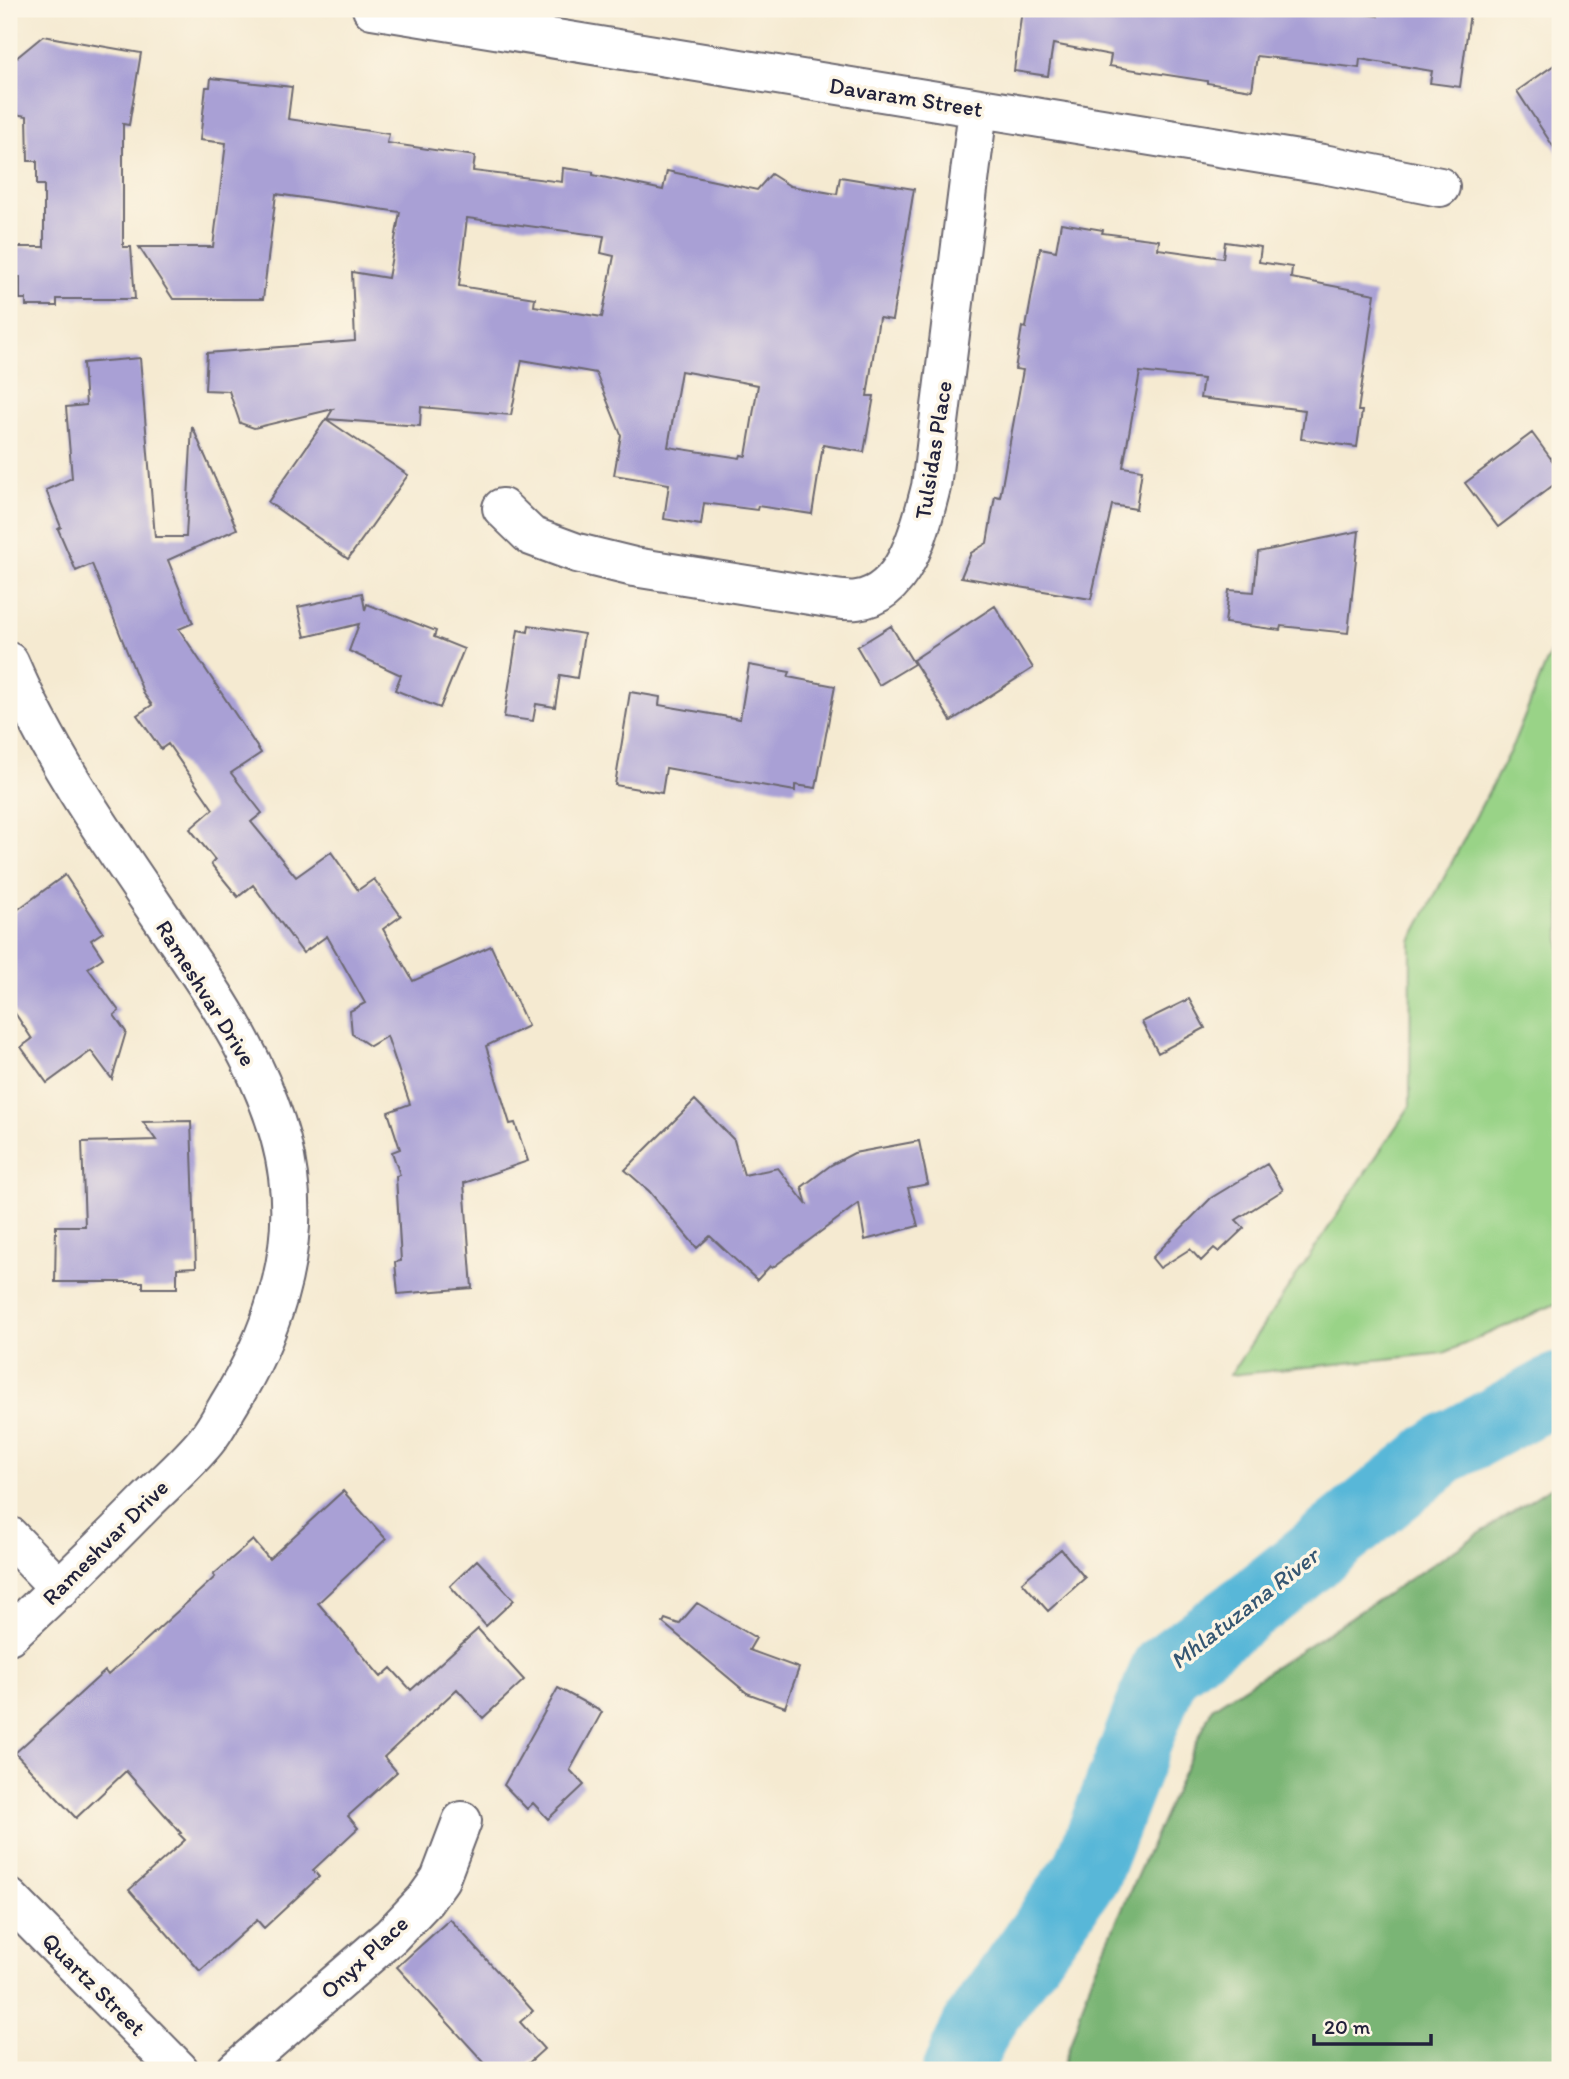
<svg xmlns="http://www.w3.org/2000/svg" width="1569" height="2079" viewBox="0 0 1569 2079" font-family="Itim,sans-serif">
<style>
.green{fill:#99d387;stroke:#5e7a61;stroke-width:2}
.forest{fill:#7ab574;stroke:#4e6c58;stroke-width:2}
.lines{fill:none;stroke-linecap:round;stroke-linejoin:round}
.river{stroke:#59b7d8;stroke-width:70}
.building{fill:#a9a0d5;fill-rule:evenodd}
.minor-casing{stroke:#6c6870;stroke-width:42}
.minor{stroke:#fff;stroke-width:38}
.labels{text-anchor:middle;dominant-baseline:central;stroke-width:7;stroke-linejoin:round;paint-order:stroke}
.street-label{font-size:23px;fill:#22223b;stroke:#fcf5e5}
.water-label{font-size:24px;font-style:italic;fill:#355672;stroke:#fcf5e5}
</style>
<rect width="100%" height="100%" fill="#fcf5e5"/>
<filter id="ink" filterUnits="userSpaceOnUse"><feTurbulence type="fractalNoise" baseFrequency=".0143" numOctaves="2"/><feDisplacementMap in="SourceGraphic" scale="14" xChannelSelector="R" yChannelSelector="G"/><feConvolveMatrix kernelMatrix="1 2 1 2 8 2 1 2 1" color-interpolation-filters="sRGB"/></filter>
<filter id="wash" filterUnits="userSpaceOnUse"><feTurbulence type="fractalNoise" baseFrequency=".00686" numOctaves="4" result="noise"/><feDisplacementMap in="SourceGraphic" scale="28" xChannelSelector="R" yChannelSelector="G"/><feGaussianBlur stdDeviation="1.57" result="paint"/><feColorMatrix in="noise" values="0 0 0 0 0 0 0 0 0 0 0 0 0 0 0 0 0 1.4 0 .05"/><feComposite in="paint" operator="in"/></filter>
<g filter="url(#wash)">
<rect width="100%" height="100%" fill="#f5ead1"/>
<path class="green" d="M 1560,629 L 1560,1302 L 1444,1353 L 1230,1375 L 1410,1106 L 1411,941 L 1513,745 Z"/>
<path class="forest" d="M 1560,1481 L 1560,2070 L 1062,2070 L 1092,1976 L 1212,1708 Z"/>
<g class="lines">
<path class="river" d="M 957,2070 L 978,2024 L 1087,1871 L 1165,1669 L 1258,1600 L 1443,1450 L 1560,1387"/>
</g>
<g id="blocks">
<path class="building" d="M 1022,9 L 1335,9 L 1378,16 L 1379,9 L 1469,9 L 1468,13 L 1470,13 L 1460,87 L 1430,83 L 1432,71 L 1360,59 L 1359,68 L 1257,56 L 1252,90 L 1207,83 L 1207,81 L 1109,66 L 1111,55 L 1053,44 L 1048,76 L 1014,71 Z
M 43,36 L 141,53 L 129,125 L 123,124 L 123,247 L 131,247 L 135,299 L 57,299 L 57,306 L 26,306 L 26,299 L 20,299 L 20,277 L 11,277 L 12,247 L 44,247 L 44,185 L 37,185 L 37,161 L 28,161 L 27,116 L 9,113 L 9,64 Z
M 1560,61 L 1560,157 L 1517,91 Z
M 211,78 L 292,87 L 288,119 L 389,134 L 387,143 L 475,156 L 473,171 L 562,182 L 563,168 L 593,172 L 593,175 L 663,190 L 667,171 L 757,190 L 771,174 L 790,186 L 837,194 L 840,177 L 914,189 L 892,320 L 879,318 L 867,396 L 874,396 L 864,452 L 823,445 L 812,514 L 758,506 L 757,510 L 704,503 L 701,525 L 664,519 L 669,484 L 614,475 L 621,435 L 596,373 L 522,360 L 511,415 L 421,407 L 420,426 L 327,419 L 333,409 L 254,428 L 240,423 L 229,391 L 205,390 L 207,353 L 355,341 L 352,272 L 388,278 L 400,212 L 276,194 L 263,299 L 173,299 L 139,247 L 213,247 L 226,143 L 200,140 L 206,87 L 210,87 ZM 467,218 L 604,236 L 601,253 L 614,256 L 602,317 L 534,306 L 535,298 L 459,286 ZM 681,371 L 758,385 L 746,456 L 741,455 L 740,458 L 668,447 Z
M 1061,223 L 1103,230 L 1102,233 L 1159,240 L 1158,249 L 1223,258 L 1225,242 L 1261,247 L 1259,262 L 1292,267 L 1291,278 L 1375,294 L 1358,411 L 1362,411 L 1357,447 L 1301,439 L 1305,410 L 1200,398 L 1203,379 L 1140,372 L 1123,467 L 1142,470 L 1136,509 L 1112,505 L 1091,599 L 961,577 L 971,553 L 987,543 L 995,496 L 1000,497 L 1023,370 L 1015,369 L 1022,327 L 1026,328 L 1040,248 L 1056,251 Z
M 140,358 L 155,537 L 186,537 L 192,426 L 237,529 L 168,560 L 193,623 L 179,629 L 261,753 L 231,773 L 262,813 L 251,822 L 296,877 L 331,852 L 358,890 L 374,879 L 401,916 L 383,929 L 413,981 L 491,946 L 528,1026 L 486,1046 L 510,1124 L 515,1123 L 528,1161 L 464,1183 L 472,1288 L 398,1294 L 395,1262 L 401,1261 L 396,1176 L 400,1175 L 392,1152 L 400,1149 L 388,1112 L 410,1104 L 387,1036 L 370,1046 L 352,1034 L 350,1011 L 365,1003 L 327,936 L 303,953 L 253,885 L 238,897 L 211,864 L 215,860 L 190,829 L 213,809 L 168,744 L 161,749 L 137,715 L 152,705 L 144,694 L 92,564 L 76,571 L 58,529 L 61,527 L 46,490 L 72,478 L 66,407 L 86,405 L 83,363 Z
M 326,419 L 408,475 L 348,559 L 268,502 Z
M 1532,433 L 1560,471 L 1560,480 L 1498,527 L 1465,483 Z
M 1359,531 L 1348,633 L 1281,626 L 1280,630 L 1225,623 L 1229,590 L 1254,592 L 1258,552 Z
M 362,593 L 365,610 L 367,604 L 436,631 L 434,637 L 464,649 L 440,708 L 395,690 L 401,675 L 349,651 L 359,624 L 305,637 L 298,607 Z
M 995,606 L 1033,668 L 951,721 L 913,660 Z
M 529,625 L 584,634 L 577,678 L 560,675 L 555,707 L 536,704 L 533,721 L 504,717 L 518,630 L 528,632 Z
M 891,626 L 914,664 L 879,685 L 857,647 Z
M 749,665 L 790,672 L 788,677 L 835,686 L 816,788 L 795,785 L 795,791 L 666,768 L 662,793 L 615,785 L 630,692 L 660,697 L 659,705 L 740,719 Z
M 65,875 L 103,932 L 91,940 L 103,958 L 88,968 L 119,1011 L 114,1015 L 126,1032 L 112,1079 L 91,1051 L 47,1083 L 21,1047 L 32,1039 L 9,1004 L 9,916 Z
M 1189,999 L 1205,1028 L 1158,1053 L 1142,1022 Z
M 695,1100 L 734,1140 L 744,1175 L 778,1168 L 807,1205 L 802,1187 L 831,1165 L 854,1153 L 919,1141 L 928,1184 L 908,1188 L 918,1226 L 865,1240 L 859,1203 L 772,1268 L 770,1266 L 757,1280 L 710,1236 L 697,1248 L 649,1191 L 625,1170 Z
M 191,1121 L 196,1267 L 177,1268 L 177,1288 L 143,1288 L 143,1282 L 55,1282 L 56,1226 L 85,1226 L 82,1142 L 156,1140 L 143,1122 Z
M 1267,1164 L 1283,1190 L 1236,1220 L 1244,1228 L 1219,1252 L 1214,1248 L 1201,1261 L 1190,1249 L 1160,1268 L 1152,1258 L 1211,1198 Z
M 343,1491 L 386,1539 L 318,1603 L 381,1677 L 391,1668 L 411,1690 L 478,1629 L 524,1680 L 483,1718 L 457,1689 L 384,1757 L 397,1772 L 348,1816 L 358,1828 L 313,1870 L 319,1877 L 264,1928 L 257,1920 L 200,1971 L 129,1890 L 185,1840 L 179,1834 L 181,1833 L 126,1771 L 76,1818 L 15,1753 L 105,1671 L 108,1675 L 215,1577 L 213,1575 L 253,1540 L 269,1559 Z
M 1061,1549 L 1085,1578 L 1048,1611 L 1022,1582 Z
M 477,1560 L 514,1600 L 486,1626 L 450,1586 Z
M 697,1603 L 756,1638 L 749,1650 L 799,1668 L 785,1707 L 747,1693 L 663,1623 L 665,1619 L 679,1624 Z
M 558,1688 L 602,1712 L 570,1770 L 584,1785 L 548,1819 L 533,1803 L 527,1809 L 504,1785 Z
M 450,1919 L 533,2011 L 520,2022 L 544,2049 L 521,2070 L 491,2070 L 397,1967 Z"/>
</g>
</g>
<g filter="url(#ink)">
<use href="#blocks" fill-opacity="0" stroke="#6c6870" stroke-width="2"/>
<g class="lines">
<defs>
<path id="minor" d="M 372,9 L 1323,164 L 1440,187
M 502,508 L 531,536 L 577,553 L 634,567 L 835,599 C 842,600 850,601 857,600 C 906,594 921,526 931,487 L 978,109
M 9,662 C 61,783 143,886 214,996 C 248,1050 280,1113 288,1176 C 299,1257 270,1339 228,1406 C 221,1418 215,1430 206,1441 C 188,1463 166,1482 146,1502 C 101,1548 56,1592 9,1635
M 9,1536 L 60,1589
M 9,1898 L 179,2070
M 236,2070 L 391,1936 L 425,1900 L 440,1879 L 462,1821"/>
</defs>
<use href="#minor" class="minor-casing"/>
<use href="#minor" class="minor"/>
</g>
</g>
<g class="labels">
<g class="street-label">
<text transform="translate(906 97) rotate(9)">Davaram Street</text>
<text transform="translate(933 450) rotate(-81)">Tulsidas Place</text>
<text transform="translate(206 993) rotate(58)">Rameshvar Drive</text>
<text transform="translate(105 1542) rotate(-45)">Rameshvar Drive</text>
<text transform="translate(364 1957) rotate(-43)">Onyx Place</text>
<text transform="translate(94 1984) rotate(45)">Quartz Street</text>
</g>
<g class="water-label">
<text transform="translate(1244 1608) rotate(-38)">Mhlatuzana River</text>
</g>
</g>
<rect width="1569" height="2079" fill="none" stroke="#fcf5e5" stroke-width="35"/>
<path d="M1314 2034v10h117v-10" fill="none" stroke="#22223b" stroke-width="3.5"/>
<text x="1324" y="2034" font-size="21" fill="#22223b" stroke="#fcf5e5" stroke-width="5" paint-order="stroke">20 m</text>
</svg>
